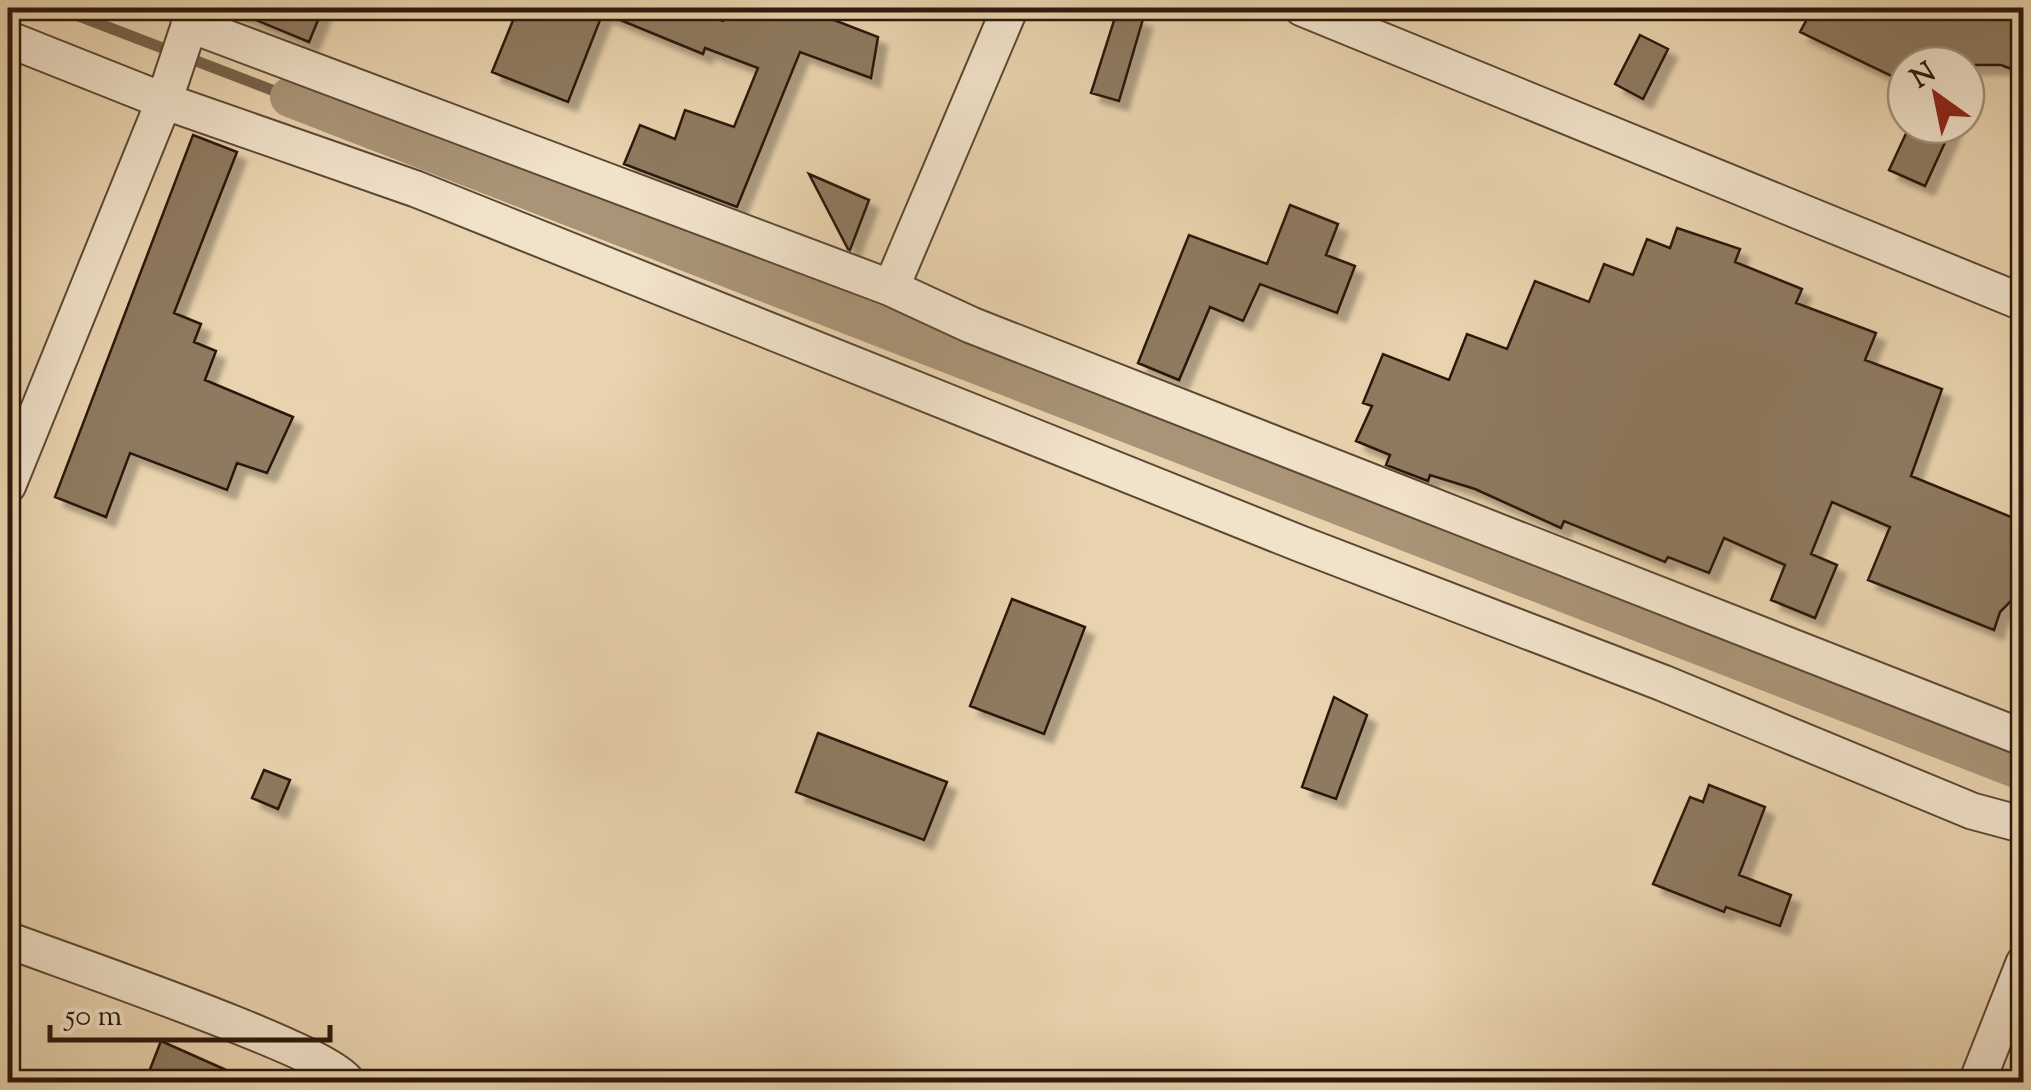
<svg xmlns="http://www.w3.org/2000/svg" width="2031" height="1090" viewBox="0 0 2031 1090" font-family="'Sorts Mill Goudy',serif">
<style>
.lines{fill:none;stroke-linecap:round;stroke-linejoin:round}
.stream{stroke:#77634c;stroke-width:11}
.canal{stroke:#a99477;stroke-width:40}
.building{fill:#8e7a60;stroke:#2c190b;stroke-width:2.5;filter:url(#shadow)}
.minor-casing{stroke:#5b4834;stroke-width:39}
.minor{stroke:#f1e2ca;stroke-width:35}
</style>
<defs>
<filter id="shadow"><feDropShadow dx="9" dy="9" stdDeviation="2.5" flood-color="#0004"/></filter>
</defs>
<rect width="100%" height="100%" fill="#e9d3ae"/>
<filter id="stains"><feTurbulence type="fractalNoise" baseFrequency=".002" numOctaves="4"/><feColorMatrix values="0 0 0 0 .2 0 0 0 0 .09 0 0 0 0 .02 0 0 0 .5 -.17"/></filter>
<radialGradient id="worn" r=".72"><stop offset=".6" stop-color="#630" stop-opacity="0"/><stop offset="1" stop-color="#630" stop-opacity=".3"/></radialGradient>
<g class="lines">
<path class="stream" d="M 58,8 L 290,97"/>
<path class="canal" d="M 290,97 L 2024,771"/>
</g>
<path class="building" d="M 227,8 L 323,8 L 309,42 Z
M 518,8 L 584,8 L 602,15 L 568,102 L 492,72 Z
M 591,8 L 687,8 L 723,21 L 728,8 L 803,8 L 878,37 L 871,78 L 800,52 L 737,207 L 624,164 L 640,125 L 675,139 L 685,110 L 734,127 L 758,68 L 705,48 L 703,54 Z
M 1813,8 L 2024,8 L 2024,74 L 2001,65 L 1906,65 L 1906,83 L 1800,32 Z
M 1117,11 L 1143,19 L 1119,101 L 1091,93 Z
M 1640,35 L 1668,49 L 1643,99 L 1615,84 Z
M 1910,125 L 1953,125 L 1925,186 L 1889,170 Z
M 193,135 L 237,152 L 174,313 L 201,324 L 194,342 L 216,351 L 205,380 L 293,417 L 267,473 L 237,463 L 227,490 L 130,453 L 106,517 L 55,497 Z
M 809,174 L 869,200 L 850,250 L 848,249 Z
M 1290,205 L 1338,224 L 1326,255 L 1355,266 L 1337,313 L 1260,284 L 1243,321 L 1210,307 L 1179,380 L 1138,363 L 1189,235 L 1267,264 Z
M 1677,228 L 1740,249 L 1735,262 L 1802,289 L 1796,303 L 1876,333 L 1865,360 L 1942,389 L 1911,476 L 2016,519 L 2024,533 L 2017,595 L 2000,612 L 1994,630 L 1868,580 L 1890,527 L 1832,502 L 1811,554 L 1837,565 L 1815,618 L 1771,600 L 1785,565 L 1724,538 L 1709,573 L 1668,557 L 1665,562 L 1564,521 L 1561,528 L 1475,489 L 1430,475 L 1428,481 L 1386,465 L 1390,455 L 1356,441 L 1372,406 L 1363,403 L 1383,354 L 1449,380 L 1467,334 L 1507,349 L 1535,281 L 1589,302 L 1604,264 L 1633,275 L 1647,239 L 1670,248 Z
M 1012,599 L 1085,627 L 1044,734 L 970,706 Z
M 1334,697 L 1367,715 L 1336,799 L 1302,787 Z
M 818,733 L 947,782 L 924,840 L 796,792 Z
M 264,770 L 290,780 L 278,809 L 252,798 Z
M 1709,785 L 1765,807 L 1739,875 L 1791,895 L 1780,926 L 1726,907 L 1724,912 L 1653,884 L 1690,797 L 1703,802 Z
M 161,1041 L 253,1082 L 145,1082 Z"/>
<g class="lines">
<defs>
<path id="minor" d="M 1302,8 L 2024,303
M 189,24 L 891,288 L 971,325 L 2024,738
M 8,39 L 164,101 L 416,189 L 1301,544 L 1663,683 L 1972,811 L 2024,825
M 891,288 L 1010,8
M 8,485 L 164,101 L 195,8
M 8,940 C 60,960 329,1051 347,1082
M 1977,1082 L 2024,963"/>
</defs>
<use href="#minor" class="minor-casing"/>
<use href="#minor" class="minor"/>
</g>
<rect width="2031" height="1090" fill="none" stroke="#e9d3ae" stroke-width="40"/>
<rect x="10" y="10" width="2011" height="1070" fill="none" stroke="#2c190b" stroke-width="5"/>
<rect x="20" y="20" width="1991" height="1050" fill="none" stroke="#2c190b" stroke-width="2.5"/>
<g transform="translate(1936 95) rotate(327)"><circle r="48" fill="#f1e2ca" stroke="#a2927e" stroke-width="2.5"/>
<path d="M0-8L18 38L0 25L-18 38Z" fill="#8f2418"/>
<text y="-15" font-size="28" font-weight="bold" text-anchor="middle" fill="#2c190b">N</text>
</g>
<path d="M50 1025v15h280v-15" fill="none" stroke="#2c190b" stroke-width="5"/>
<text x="65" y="1025" font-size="30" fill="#2c190b" stroke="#f1e2ca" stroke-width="8" paint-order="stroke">50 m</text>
<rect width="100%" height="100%" filter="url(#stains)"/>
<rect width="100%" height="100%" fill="url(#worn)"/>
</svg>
